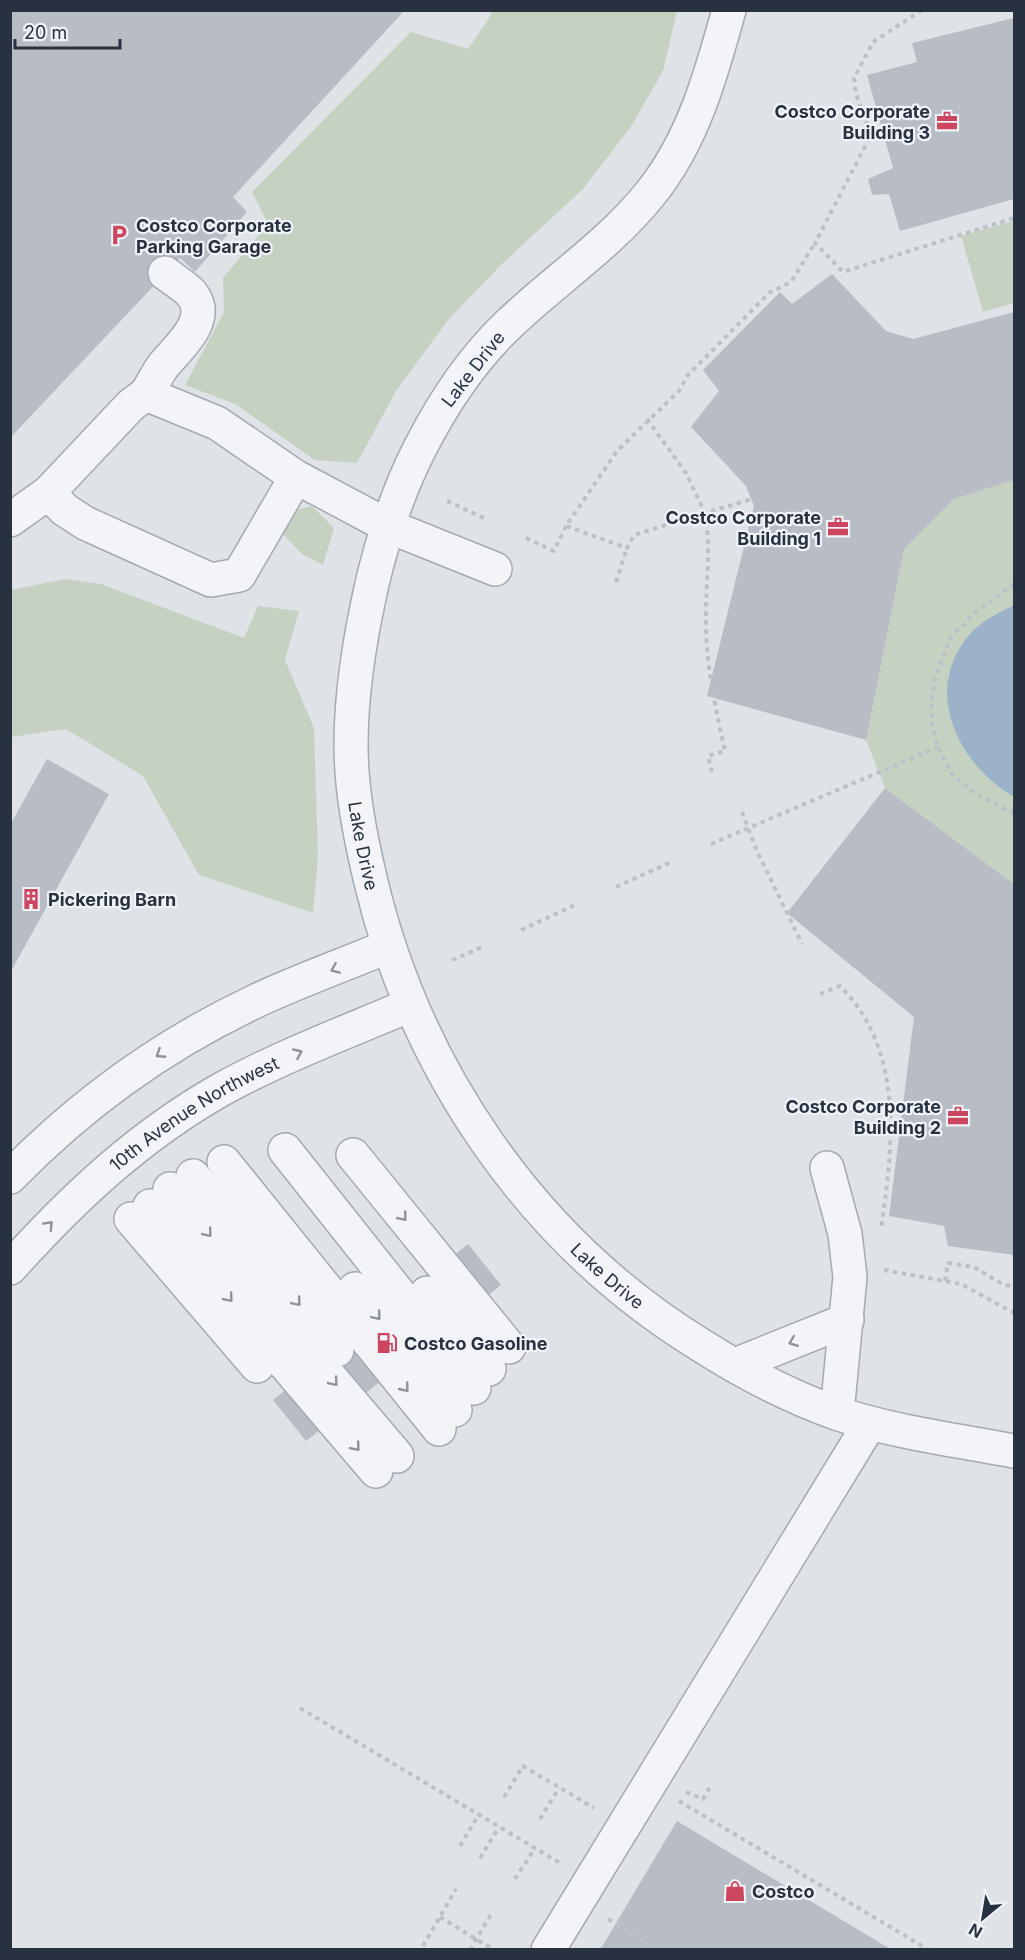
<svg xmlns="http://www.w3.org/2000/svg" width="1025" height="1960" viewBox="0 0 1025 1960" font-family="Inter,sans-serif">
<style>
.green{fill:#c5d2c1}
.water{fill:#9bb2c8}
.building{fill:#b7bcc5}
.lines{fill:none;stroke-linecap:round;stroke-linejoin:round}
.minor-casing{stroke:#a4aab2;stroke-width:36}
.path{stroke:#bdc1c7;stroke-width:4;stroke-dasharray:4.5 4.5;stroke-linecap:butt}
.minor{stroke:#f2f4f7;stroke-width:33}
.oneway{stroke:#8d929b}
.labels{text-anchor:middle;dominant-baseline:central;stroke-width:4.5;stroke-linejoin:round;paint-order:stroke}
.poi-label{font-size:18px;font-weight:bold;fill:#28313f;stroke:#eff2f6;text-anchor:start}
.street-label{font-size:18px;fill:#28313f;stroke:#eff2f6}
</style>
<rect width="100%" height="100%" fill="#dfe3e8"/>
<path class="green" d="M 490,11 L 677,11 L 663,71 L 630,128 L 583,189 L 503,263 L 448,320 L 396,391 L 357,463 L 315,460 L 235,404 L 185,385 L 224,312 L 223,278 L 268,224 L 252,192 L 411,32 L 468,49 L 491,15 Z
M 1014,221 L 1014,303 L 983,312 L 961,236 Z
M 1014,480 L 1014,605 C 975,625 967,636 948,675 C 962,732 959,765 1014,797 L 1014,884 L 885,788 L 866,740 L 904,549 L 954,499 Z
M 312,506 L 334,528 L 323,565 L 302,554 L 282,533 L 297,510 Z
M 65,579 L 101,584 L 244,638 L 258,606 L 299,611 L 285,660 L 314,728 L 318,857 L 313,913 L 199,875 L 143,776 L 66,729 L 11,737 L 11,590 Z"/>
<path class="water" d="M 1014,605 L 1014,797 C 957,764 920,687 972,632 C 983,620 1000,612 1014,605 Z"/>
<path class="building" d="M 10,10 L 405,10 L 233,197 L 247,212 L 195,272 L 180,258 L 10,438 Z
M 1014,18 L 1014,199 L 900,231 L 889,194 L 872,195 L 868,179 L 893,168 L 867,75 L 917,62 L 912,43 Z
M 832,274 L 886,331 L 913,339 L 1014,312 L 1014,480 L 954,499 L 904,549 L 866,740 L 707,696 L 754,506 L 746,486 L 691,427 L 719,391 L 703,370 L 780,292 L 792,304 Z
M 47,759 L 109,794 L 10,973 L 10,825 Z
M 885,788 L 1014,884 L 1014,1255 L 948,1246 L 944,1226 L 889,1216 L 914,1017 L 787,913 Z
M 468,1244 L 501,1285 L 306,1441 L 273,1400 Z
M 677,1821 L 892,1950 L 600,1950 Z"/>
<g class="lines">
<defs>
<g id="minor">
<path id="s1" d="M 729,10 C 711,75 693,141 650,194 C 610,244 555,280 509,324 C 472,359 443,403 420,448 C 398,491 383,537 372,584 C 360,637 351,691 351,745 C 351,790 360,835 370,878 C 415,1070 531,1240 699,1344 C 741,1371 789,1396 836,1413 C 893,1432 955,1440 1014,1451"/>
<path d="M 146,394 C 152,385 157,374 163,366 C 178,347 213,320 191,293 C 184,286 173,279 165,273"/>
<path d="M 296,477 L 239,575 L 211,580 L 85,523 L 65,510 L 48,493 L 131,405 L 146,394 L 217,423 L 296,477 L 388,526 L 495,569"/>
<path d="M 10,520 L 48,493"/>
<path d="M 285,1150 L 474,1388"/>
<path d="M 353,1155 L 509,1347"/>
<path d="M 224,1162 L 439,1429"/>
<path d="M 827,1168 L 845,1234 L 850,1277 L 837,1413"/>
<path d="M 193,1176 L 337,1350"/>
<path d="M 10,1177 C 81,1104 166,1043 258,1000 C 301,980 346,964 389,946"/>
<path d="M 170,1189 L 397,1456"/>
<path d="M 150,1206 L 376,1471"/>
<path d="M 131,1219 L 257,1366"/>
<path id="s2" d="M 10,1268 C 73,1198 139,1136 222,1089 C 282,1056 347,1032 410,1005"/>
<path d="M 355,1289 L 455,1410"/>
<path d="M 427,1293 L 489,1369"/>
<path d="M 735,1365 L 847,1320"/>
<path d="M 548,1950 L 870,1423"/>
</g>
</defs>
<use href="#minor" class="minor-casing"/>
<path class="path" d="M 922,10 L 873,42 L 854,78 L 856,94 L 871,135 L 815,243 L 843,272 L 1014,218
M 647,419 L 686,473 L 705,513 L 752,499
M 447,501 L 486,519
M 526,538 L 554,551 L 566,526
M 616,582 L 627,548
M 1014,584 L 977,611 L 950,638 L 934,682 L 931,708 L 933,729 L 938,747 L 952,774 L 972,791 L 1014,814
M 712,772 L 708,756 L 725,751 C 715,707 705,660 706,614 C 706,579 711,548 705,513 L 634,535 L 627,548 L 566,526 L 617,451 L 679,391 L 688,375 L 769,293 L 791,282 L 815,243
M 742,812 L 756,849 L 802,944
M 711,844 L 938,747
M 616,887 L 671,862
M 521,930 L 577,904
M 452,960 L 485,946
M 820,994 L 840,986 C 905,1051 893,1146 881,1229
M 884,1270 L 961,1284 L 1014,1313
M 945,1281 L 948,1263 L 974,1267 L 1004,1285 L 1014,1286
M 300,1708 L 560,1863
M 686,1792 L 703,1799 L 710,1787
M 504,1797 L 523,1766 L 594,1808
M 679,1801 L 929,1950
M 540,1819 L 559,1788
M 460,1846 L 479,1814
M 480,1858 L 499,1827
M 515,1879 L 535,1848
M 440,1917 L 494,1950
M 608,1919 L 645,1942
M 423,1946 L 456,1889
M 470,1950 L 493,1911"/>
<use href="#minor" class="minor"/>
</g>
<defs><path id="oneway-chevron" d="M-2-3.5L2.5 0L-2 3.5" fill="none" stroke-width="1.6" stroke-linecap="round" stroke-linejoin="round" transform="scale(1.5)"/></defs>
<g class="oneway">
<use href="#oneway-chevron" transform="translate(335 969) rotate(157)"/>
<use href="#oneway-chevron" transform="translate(298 1053) rotate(-24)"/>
<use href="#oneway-chevron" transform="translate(160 1054) rotate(147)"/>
<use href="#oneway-chevron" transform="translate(403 1217) rotate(51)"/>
<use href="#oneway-chevron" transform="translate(49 1225) rotate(-47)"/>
<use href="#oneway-chevron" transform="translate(208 1233) rotate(50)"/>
<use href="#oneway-chevron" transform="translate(229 1298) rotate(50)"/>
<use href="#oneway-chevron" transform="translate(297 1302) rotate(50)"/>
<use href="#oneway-chevron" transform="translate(377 1316) rotate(50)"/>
<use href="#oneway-chevron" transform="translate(793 1342) rotate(158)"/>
<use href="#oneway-chevron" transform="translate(334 1382) rotate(50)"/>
<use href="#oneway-chevron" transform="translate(405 1388) rotate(51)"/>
<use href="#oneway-chevron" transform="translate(356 1447) rotate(50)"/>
</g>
<defs>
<symbol id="office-bare" viewBox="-9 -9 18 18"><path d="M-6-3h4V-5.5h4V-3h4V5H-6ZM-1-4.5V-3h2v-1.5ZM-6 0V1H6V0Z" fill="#cb465e" stroke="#eff2f6" stroke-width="2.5" paint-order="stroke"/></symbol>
<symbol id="parking-bare" viewBox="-9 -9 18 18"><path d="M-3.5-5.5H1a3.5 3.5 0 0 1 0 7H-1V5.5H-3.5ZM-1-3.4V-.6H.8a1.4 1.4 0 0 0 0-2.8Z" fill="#cb465e" stroke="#eff2f6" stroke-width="2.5" paint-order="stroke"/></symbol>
<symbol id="building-bare" viewBox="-9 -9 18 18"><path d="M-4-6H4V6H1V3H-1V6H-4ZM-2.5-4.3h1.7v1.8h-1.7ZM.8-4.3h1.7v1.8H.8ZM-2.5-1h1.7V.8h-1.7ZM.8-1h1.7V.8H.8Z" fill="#cb465e" stroke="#eff2f6" stroke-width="2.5" paint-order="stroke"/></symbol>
<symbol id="fuel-bare" viewBox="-9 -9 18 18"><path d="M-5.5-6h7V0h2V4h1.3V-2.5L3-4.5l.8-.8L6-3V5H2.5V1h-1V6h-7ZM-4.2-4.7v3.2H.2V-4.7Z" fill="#cb465e" stroke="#eff2f6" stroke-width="2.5" paint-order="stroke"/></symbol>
<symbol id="shop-bare" viewBox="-9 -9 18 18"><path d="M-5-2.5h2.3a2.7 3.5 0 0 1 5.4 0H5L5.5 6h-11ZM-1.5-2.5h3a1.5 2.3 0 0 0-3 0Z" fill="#cb465e" stroke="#eff2f6" stroke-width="2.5" paint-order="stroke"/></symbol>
</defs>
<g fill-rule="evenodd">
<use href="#office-bare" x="932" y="106" width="30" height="30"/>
<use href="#parking-bare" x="104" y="220" width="30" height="30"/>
<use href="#office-bare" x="823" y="512" width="30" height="30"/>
<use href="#building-bare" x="16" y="884" width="30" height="30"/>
<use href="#office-bare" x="943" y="1101" width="30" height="30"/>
<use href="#fuel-bare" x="372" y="1328" width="30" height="30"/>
<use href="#shop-bare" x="720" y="1876" width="30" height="30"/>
</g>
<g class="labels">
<g class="poi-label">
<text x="930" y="111" text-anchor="end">Costco Corporate<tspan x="930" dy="21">Building 3</tspan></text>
<text x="136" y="225">Costco Corporate<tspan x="136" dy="21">Parking Garage</tspan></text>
<text x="821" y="517" text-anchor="end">Costco Corporate<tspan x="821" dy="21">Building 1</tspan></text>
<text x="48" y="899">Pickering Barn</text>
<text x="941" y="1106" text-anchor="end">Costco Corporate<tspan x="941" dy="21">Building 2</tspan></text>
<text x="404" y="1343">Costco Gasoline</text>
<text x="752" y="1891">Costco</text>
</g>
<g class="street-label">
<text transform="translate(473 369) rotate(-52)">Lake Drive</text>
<text stroke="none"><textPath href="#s1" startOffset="956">Lake Drive</textPath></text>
<text stroke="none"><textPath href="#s2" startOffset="242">10th Avenue Northwest</textPath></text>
<text stroke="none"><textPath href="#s1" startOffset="1460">Lake Drive</textPath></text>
</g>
</g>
<rect width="1025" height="1960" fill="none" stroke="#28313f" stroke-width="24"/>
<g transform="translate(983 1918) rotate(210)" stroke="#eff2f6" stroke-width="4.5" paint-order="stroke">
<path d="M0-4.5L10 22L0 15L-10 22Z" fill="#28313f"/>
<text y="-9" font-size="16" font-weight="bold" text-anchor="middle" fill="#28313f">N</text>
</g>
<path d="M15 39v9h105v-9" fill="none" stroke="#28313f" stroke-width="3"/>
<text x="24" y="39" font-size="18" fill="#28313f" stroke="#eff2f6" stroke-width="4.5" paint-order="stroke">20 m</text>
</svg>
